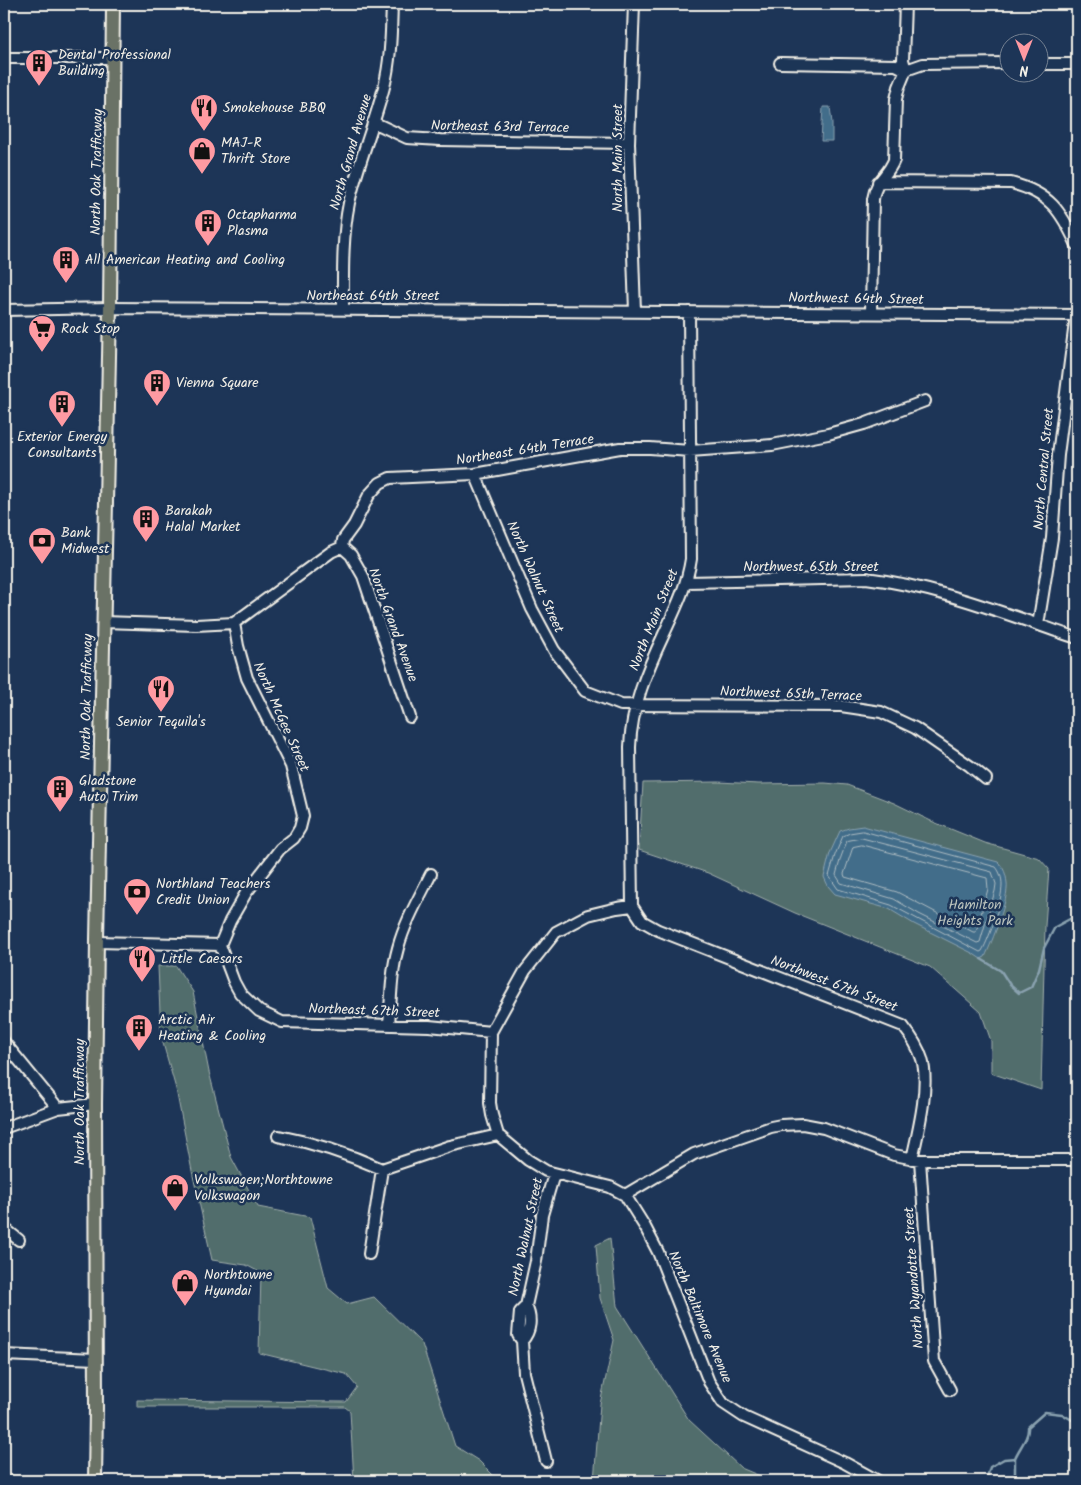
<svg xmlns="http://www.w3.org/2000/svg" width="1081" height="1485" viewBox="0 0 1081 1485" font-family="Kalam,sans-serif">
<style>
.green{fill:#516d6c;stroke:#a2afaa}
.water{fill:#436d8a;stroke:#8aa2b0}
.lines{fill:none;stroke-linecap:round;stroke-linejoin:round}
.shore{stroke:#adbcc2;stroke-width:1}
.stream{stroke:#8aa2b0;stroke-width:2.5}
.minor-casing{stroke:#f4f1e8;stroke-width:14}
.major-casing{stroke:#f4f1e8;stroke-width:16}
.minor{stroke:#1d3557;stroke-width:10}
.major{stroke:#6a7266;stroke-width:12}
.labels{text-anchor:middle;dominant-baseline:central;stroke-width:5;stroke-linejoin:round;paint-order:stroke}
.poi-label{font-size:14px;fill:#f4f1e8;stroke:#1d3557;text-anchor:start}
.street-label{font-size:14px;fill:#f4f1e8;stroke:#1d3557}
.park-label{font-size:14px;fill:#bbc3bd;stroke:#1d3557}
</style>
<rect width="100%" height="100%" fill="#1d3557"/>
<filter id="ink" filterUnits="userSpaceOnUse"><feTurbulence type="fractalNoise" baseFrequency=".02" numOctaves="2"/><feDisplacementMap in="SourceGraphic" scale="10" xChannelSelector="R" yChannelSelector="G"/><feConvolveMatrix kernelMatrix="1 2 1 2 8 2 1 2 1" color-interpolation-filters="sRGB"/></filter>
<g filter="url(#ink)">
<path class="green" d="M 718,782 L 759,784 L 825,783 L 847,785 L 894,803 L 931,821 L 985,843 L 1039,858 L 1049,869 L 1045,926 L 1041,1090 L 991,1073 L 991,1041 L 981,1012 L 930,967 L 795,913 L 708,873 L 639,850 L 643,783 Z
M 158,966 L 176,966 L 193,992 L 209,1072 L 231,1157 L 258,1207 L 310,1217 L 328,1288 L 347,1304 L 374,1297 L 422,1344 L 455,1446 L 479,1461 L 499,1481 L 354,1481 L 350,1411 L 345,1407 L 137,1407 L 137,1400 L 346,1402 L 357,1387 L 346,1374 L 259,1353 L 261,1273 L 246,1265 L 212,1260 L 192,1171 L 176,1089 L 161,1036 Z
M 610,1238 L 617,1306 L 689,1420 L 741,1468 L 772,1481 L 594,1481 L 600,1404 L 614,1340 L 600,1298 L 596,1245 Z
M 4,1475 L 52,1477 L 52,1481 L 4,1481 Z"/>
<path class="water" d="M 823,107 L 830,107 L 832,123 L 832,141 L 821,141 Z
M 863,826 L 998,862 C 1004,868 1006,874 1007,883 C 1009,899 992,942 985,957 L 981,959 L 972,953 L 914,924 L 889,909 L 835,894 L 828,886 L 824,877 L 830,853 L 840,831 L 849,828 Z"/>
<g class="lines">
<path class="shore" d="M 863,831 L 996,867 C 1000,872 1002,878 1002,885 C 1002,901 990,937 982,951 L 980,952 L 891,905 L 838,889 L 829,876 L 835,855 L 843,836 L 850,833 Z
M 862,838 L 992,872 L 996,884 L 995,891 L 980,942 L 977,943 L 919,914 L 894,899 L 841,883 L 836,875 L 841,857 L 847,841 Z
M 862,845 L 987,878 L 988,889 L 976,932 L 973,932 L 897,892 L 845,877 L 844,874 L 853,847 Z"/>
<path class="stream" d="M 981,959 L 1001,971 L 1010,985 L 1019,993 L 1031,987 L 1039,969 L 1044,948 L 1055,927 L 1077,915
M 986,1481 L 990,1467 L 1004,1459 L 1015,1458 C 1019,1448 1029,1438 1028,1427 L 1045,1412 L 1062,1414 L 1077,1423
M 1015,1481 L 1015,1458"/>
<defs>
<path id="minor" d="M 634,4 L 629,143 L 635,311
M 4,58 L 113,58
M 780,63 L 896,65 L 906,70 L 923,64 L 1008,63
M 1038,64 L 1077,64
M 373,122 L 407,138 L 440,140 L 629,143
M 878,182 L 1011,183 C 1050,193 1061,211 1077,245
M 343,309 C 343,273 342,238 349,203 C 358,163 374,126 384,87 C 391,59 391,32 392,4
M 4,310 L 110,308 L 1077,315
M 689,312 L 691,559 C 687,586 675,610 664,634 C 647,670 631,708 630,747 L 632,906 L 642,921 L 658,930 L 903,1026 C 911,1036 918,1046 922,1059 C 930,1086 918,1132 912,1159
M 871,313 L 873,199 C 876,179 888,176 894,160 L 896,99 L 899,87 L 906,70 L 903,60 L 905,4
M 475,474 L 532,609 L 554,650 L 585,691 L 621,705 L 841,706 L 881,712 L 915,728 L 970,766 L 986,779
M 342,547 L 343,540 L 354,525 L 369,495 L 380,483 L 390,478 L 475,474 L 620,448 L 650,448 L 690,451 L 772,445 L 828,434 L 864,424 L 925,401
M 342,547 L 351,555 L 363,576 L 410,717
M 687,582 L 866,578 C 939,587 1008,615 1077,638
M 103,622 L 196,625 L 234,623 L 331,552 L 342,547
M 1038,625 L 1052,538 L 1058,455 L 1076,315
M 97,942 L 220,945
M 220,945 L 230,921 L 246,893 L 280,849 L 294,838 L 300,828 L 303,816 L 291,766 L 247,678 L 238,646 L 234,623
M 220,945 L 234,982 L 240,993 L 259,1011 L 282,1022 L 429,1026 L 491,1032
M 389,1025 C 391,999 391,973 398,948 C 405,922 419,898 431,874
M 4,1042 L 58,1108
M 4,1128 L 58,1108 L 95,1104
M 498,1135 L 492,1115 L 490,1103 L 491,1032 L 525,971 L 556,932 L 588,915 L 617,908 L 632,906
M 278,1136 C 315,1143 348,1154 382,1169 L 450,1146 L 498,1135 L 528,1160 L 546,1171 L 610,1187 L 625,1195 L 645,1227 L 658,1252 L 709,1382 L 723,1403 L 744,1417 L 845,1463 L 878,1481
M 920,1160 L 934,1361 L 950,1390
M 625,1195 L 694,1154 L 771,1127 L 781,1125 L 803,1124 L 824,1128 L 894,1155 L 920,1160 L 1077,1160
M 4,1228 L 19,1240
M 369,1254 L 382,1169
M 522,1341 C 531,1331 532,1318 526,1306
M 4,1355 L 96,1359
M 546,1461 L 524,1373 L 522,1341 L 518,1335 L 520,1312 L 526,1306 L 536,1261 L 542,1215 L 554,1174"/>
<path id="major" d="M 95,1481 L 96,1408 L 95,1104 L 97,939 L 110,308 L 113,4"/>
</defs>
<use href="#minor" class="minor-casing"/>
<use href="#major" class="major-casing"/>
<use href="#minor" class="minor"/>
<use href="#major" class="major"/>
</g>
</g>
<defs>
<symbol id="building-pin" viewBox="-11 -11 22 30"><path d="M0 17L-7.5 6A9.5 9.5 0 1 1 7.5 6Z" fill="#ff9aa2" stroke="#1d3557"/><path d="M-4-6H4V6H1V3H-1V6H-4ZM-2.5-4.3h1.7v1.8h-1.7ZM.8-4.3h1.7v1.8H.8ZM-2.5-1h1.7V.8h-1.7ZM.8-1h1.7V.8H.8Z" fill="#111"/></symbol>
<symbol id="restaurant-pin" viewBox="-11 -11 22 30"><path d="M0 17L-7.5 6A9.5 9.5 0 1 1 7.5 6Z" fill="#ff9aa2" stroke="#1d3557"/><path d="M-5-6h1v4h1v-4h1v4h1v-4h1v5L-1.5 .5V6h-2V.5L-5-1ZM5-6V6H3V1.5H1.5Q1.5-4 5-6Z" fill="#111"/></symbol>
<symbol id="shop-pin" viewBox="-11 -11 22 30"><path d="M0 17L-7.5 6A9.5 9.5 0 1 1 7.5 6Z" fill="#ff9aa2" stroke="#1d3557"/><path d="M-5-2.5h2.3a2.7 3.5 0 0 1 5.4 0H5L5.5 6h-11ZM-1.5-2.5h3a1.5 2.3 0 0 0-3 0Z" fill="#111"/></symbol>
<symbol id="supermarket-pin" viewBox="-11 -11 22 30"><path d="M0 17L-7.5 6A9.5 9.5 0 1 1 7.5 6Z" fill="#ff9aa2" stroke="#1d3557"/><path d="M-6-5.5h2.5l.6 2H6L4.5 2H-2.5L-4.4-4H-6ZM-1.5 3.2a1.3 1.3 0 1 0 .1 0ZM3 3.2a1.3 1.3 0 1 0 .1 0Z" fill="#111"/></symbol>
<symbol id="bank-pin" viewBox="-11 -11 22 30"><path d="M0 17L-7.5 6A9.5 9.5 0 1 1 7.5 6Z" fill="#ff9aa2" stroke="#1d3557"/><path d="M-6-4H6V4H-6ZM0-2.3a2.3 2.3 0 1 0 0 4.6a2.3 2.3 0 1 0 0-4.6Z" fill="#111"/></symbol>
</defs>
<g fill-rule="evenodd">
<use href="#building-pin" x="23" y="47" width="32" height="43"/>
<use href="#restaurant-pin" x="188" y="92" width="32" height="43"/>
<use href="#shop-pin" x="186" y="135" width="32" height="43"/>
<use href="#building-pin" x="192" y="207" width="32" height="43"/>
<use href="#building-pin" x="50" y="244" width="32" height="43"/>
<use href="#supermarket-pin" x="26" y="313" width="32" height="43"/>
<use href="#building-pin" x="141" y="367" width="32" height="43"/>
<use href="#building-pin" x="46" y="388" width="32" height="43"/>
<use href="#building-pin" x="130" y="503" width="32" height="43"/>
<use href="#bank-pin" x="26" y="525" width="32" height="43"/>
<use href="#restaurant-pin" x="145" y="673" width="32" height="43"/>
<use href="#building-pin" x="44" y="773" width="32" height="43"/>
<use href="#bank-pin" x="121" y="876" width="32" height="43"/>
<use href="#restaurant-pin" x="126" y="943" width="32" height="43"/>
<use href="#building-pin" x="123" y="1012" width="32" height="43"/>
<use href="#shop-pin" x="159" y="1172" width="32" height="43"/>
<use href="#shop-pin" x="169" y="1267" width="32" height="43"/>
</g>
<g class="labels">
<g class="poi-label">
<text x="58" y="55">Dental Professional<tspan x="58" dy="16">Building</tspan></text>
<text x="223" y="108">Smokehouse BBQ</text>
<text x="221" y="143">MAJ-R<tspan x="221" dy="16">Thrift Store</tspan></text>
<text x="227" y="215">Octapharma<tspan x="227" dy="16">Plasma</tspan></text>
<text x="85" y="260">All American Heating and Cooling</text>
<text x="61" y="329">Rock Stop</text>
<text x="176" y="383">Vienna Square</text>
<text x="62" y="437" text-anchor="middle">Exterior Energy<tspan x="62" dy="16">Consultants</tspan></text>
<text x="165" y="511">Barakah<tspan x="165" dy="16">Halal Market</tspan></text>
<text x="61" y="533">Bank<tspan x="61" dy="16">Midwest</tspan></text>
<text x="161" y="722" text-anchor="middle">Senior Tequila's</text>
<text x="79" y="781">Gladstone<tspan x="79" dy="16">Auto Trim</tspan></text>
<text x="156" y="884">Northland Teachers<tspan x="156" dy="16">Credit Union</tspan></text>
<text x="161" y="959">Little Caesars</text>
<text x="158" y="1020">Arctic Air<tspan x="158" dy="16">Heating &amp; Cooling</tspan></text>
<text x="194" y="1180">Volkswagen;Northtowne<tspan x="194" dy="16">Volkswagon</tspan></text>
<text x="204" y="1275">Northtowne<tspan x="204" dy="16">Hyundai</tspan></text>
</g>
<g class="street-label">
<text transform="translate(500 127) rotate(1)">Northeast 63rd Terrace</text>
<text transform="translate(351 152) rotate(-74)">North Grand Avenue</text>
<text transform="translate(618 158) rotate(-90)">North Main Street</text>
<text transform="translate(97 172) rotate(-89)">North Oak Trafficway</text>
<text x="373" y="296">Northeast 64th Street</text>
<text transform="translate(856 299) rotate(1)">Northwest 64th Street</text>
<text transform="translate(525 450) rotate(-9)">Northeast 64th Terrace</text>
<text transform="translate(1044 469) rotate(-85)">North Central Street</text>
<text x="811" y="567">Northwest 65th Street</text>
<text transform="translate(535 577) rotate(66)">North Walnut Street</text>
<text transform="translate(654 620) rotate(-68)">North Main Street</text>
<text transform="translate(393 625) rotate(70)">North Grand Avenue</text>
<text transform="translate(791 694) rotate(2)">Northwest 65th Terrace</text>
<text transform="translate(87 697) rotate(-89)">North Oak Trafficway</text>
<text transform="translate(281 717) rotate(66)">North McGee Street</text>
<text transform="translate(834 984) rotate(21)">Northwest 67th Street</text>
<text transform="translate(374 1011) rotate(2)">Northeast 67th Street</text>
<text transform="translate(80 1102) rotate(-90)">North Oak Trafficway</text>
<text transform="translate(526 1237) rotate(-78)">North Walnut Street</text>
<text transform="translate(914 1278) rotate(-94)">North Wyandotte Street</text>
<text transform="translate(700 1317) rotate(67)">North Baltimore Avenue</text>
</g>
<g class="park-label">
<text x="975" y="905">Hamilton<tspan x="975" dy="16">Heights Park</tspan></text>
</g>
</g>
<rect width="1081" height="1485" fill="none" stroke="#1d3557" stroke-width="20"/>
<rect x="10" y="10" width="1061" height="1465" fill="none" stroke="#f4f1e8" stroke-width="2" filter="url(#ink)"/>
<g transform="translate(1024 58) rotate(180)"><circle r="24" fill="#1d3557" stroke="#738091"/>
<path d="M0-4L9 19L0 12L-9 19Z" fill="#ff9aa2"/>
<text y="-8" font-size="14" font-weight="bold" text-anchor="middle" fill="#f4f1e8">N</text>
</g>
</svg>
